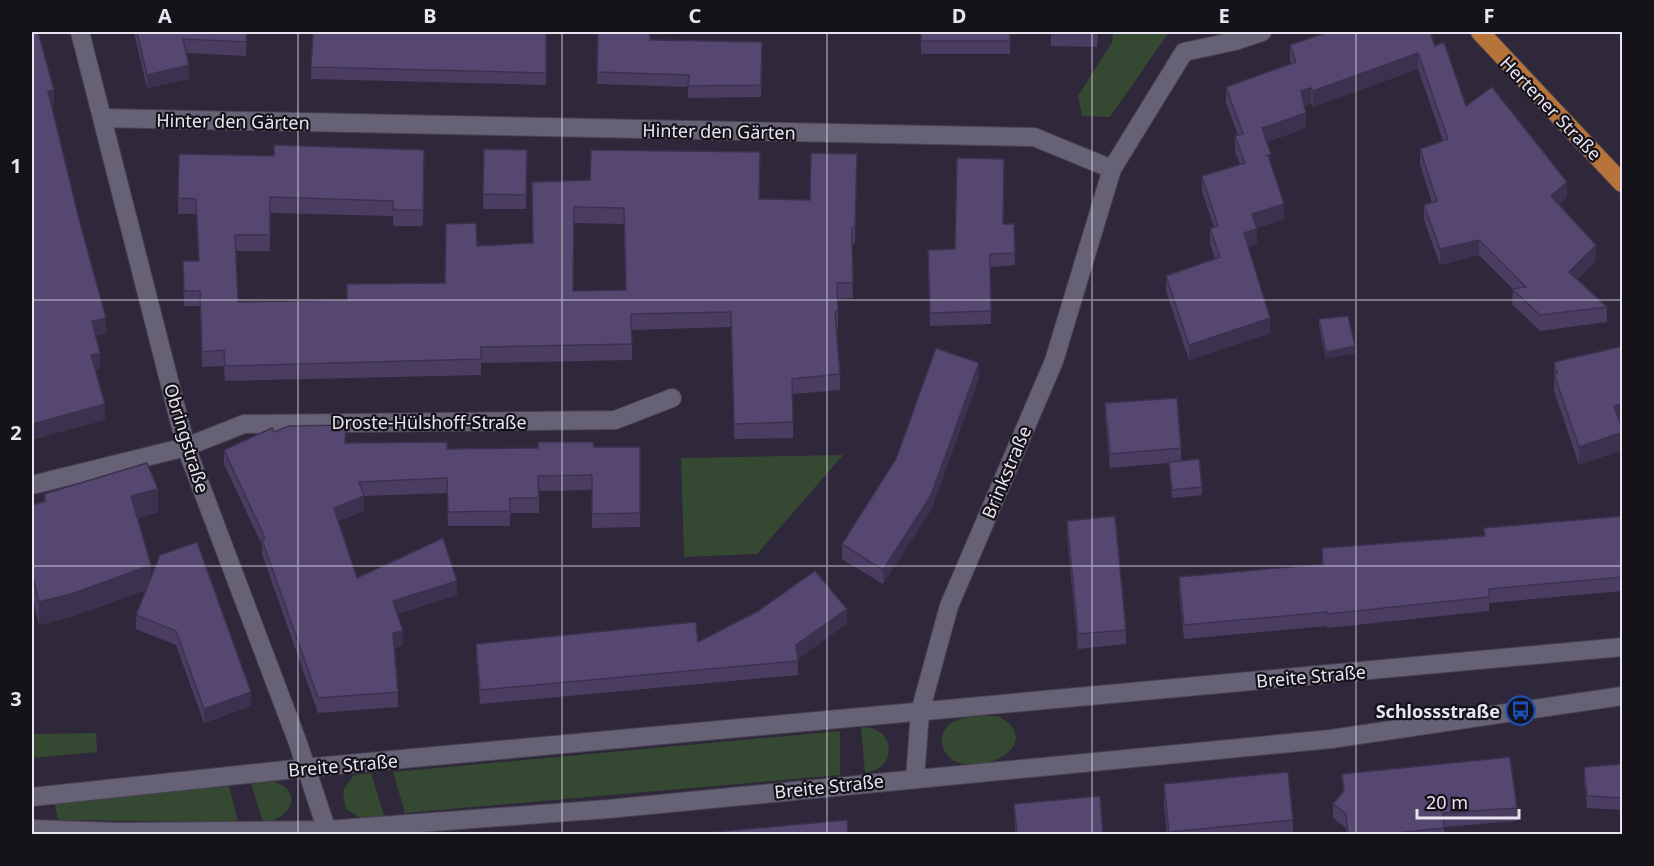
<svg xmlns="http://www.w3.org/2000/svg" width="1654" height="866" viewBox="0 0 1654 866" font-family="'Noto Sans',sans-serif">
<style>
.green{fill:#354831}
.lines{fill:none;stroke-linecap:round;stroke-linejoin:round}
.minor-casing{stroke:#484353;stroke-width:20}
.major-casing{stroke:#484353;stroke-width:20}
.minor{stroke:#676175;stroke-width:18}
.major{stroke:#b7743a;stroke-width:18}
.wall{fill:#4a3d61;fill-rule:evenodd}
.shaded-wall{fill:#3c324f}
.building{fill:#564771;stroke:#3c324f;stroke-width:1.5;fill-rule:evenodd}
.grid{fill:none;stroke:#e8e4f0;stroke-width:1.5;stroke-opacity:0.55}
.labels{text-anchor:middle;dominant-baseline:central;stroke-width:4.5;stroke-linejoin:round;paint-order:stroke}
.street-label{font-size:18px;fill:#e8e4f0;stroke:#15121a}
.poi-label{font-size:18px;font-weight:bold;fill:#e8e4f0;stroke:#15121a;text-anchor:end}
.neatline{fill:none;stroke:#e8e4f0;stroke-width:2}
.grid-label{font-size:20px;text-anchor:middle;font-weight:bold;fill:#e8e4f0}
</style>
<rect width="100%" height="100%" fill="#2e283a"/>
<path class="green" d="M 1113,32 L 1169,32 L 1110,117 L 1082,116 L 1078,96 L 1112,42 Z
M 843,455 L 757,554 L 684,557 L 681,458 Z
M 998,716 C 1046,742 986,776 955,761 C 948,758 943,751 942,743 C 940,714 978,716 998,716 Z
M 861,727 C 896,726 899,768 865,773 Z
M 840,731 L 840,775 L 405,813 L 393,772 Z
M 96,733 L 97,752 L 32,758 L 32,734 Z
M 371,773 L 384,816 L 362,819 L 346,809 L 343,791 L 354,775 Z
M 269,781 C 303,785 296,819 263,822 L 251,784 Z
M 229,786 L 238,822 L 58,820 L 54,801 Z"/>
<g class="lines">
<defs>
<path id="minor" d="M 80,32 L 186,447 L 298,743 L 328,834
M 102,118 L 1034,137 L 1112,169
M 32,485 L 186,447 L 244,424 L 615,420 L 672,398
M 915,778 L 920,712 L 949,606 L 1054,361 L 1112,169 L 1184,52 L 1235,41 L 1262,32
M 32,797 L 304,768 L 1622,647
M 32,829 L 116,832 L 326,830 L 608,809 L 1331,739 L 1622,696"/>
<path id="major" d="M 1480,32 L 1622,183"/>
</defs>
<use href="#minor" class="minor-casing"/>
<use href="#major" class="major-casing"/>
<use href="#minor" class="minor"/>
<use href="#major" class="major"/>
</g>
<path class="wall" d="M 134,32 L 247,32 L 246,56 L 186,53 L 189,79 L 147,88 Z
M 547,32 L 546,85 L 311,79 L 311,67 Z
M 598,32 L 650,40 L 762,42 L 761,97 L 688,98 L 688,87 L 597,84 Z
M 921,32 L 1010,32 L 1010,54 L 921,54 Z
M 1051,32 L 1098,32 L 1097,47 L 1051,46 Z
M 1290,45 L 1435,46 L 1466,106 L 1567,197 L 1559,204 L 1596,260 L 1577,280 L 1607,307 L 1607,322 L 1540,331 L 1512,304 L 1513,289 L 1479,255 L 1440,265 L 1424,220 L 1424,205 L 1432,203 L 1420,164 L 1420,149 L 1443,141 L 1418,69 L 1313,107 L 1311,103 L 1304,106 L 1306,128 L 1267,142 L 1271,164 L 1284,219 L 1256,228 L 1257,244 L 1248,247 L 1270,333 L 1189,360 L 1166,291 L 1166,276 L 1215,259 L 1210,244 L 1210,228 L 1214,227 L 1202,192 L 1202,176 L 1240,164 L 1235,152 L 1235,136 L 1238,135 L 1226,103 L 1226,87 L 1291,64 L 1290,60 Z
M 484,149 L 527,150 L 526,209 L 483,209 Z
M 424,150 L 423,226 L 393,226 L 393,216 L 270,213 L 270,251 L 236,251 L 238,302 L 347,300 L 347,284 L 445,283 L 477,246 L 533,243 L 532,182 L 759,199 L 810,200 L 857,154 L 855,244 L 852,244 L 853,298 L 838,299 L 838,328 L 836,328 L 840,374 L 840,390 L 793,394 L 793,438 L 734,439 L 731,327 L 632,330 L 632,360 L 481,363 L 481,375 L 225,381 L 224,366 L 202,367 L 200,306 L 184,306 L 183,261 L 199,261 L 196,214 L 178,214 L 179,154 L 274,156 ZM 574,223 L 624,224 L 626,290 L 573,291 Z
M 1003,224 L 1014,224 L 1015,265 L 990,267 L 991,324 L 930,326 L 928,250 L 955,249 Z
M 1319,319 L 1355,353 L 1326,359 L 1319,327 Z
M 1623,346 L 1623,420 L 1619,421 L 1579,465 L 1554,391 L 1554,362 Z
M 979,378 L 931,510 L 883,584 L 842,559 L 842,544 Z
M 1105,403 L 1181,448 L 1181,461 L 1202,487 L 1202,495 L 1172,498 L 1169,463 L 1110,468 L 1105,417 Z
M 274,432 L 346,443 L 447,449 L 640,447 L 640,527 L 592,528 L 592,490 L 539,491 L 539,513 L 510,513 L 510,526 L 448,526 L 447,493 L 364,496 L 364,511 L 338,521 L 357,578 L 457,595 L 397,614 L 403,645 L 394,648 L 398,692 L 398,707 L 318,713 L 262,554 L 262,545 L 224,464 L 224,450 Z
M 44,494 L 158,512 L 137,518 L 151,577 L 251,706 L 204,723 L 176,645 L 136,629 L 136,615 L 146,590 L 74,616 L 39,625 L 32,596 L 32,505 L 44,501 Z
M 1623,516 L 1623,591 L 1489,603 L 1489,611 L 1327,628 L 1327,626 L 1184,639 L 1179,592 L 1179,577 L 1322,564 L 1322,548 L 1484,536 L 1484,528 Z
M 1067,521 L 1126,630 L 1126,644 L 1078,649 L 1067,536 Z
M 847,623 L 798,659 L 798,675 L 480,704 L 476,658 L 476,644 L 698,642 Z
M 1623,764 L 1623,810 L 1587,808 L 1584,780 L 1584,767 Z
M 1342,774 L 1517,808 L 1517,821 L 1444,827 L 1444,834 L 1346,834 L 1346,828 L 1333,818 L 1333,804 L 1343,792 Z
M 1164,784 L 1293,820 L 1293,834 L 1167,834 L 1164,804 Z
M 1014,804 L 1103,834 L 1015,834 Z"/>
<path class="shaded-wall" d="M 1418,53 L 1418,69 L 1313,107 L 1313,91 Z
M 189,65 L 189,79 L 147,88 L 147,75 Z
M 1311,88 L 1311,103 L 1301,107 L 1301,91 Z
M 54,90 L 54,106 L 48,108 L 48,91 Z
M 1306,113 L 1306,128 L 1262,144 L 1262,128 Z
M 1567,182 L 1567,197 L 1551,211 L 1551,196 Z
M 1284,204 L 1284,219 L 1252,230 L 1252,214 Z
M 1257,229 L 1257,244 L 1244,248 L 1244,233 Z
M 1479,240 L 1479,255 L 1440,265 L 1440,249 Z
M 1596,245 L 1596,260 L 1569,288 L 1569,272 Z
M 106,318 L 106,334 L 92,337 L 92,321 Z
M 1270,318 L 1270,333 L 1189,360 L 1189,345 Z
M 1355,346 L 1355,353 L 1326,359 L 1326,352 Z
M 100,353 L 100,369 L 91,372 L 91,355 Z
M 979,363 L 979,378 L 931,510 L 883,584 L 883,570 Z
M 1623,403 L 1623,420 L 1614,423 L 1614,406 Z
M 105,404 L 105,420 L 32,440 L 32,424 Z
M 1623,432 L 1623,450 L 1579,465 L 1579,447 Z
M 158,489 L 158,512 L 131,519 L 131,496 Z
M 364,496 L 364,511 L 334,523 L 334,508 Z
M 151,565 L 151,588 L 74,616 L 39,625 L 39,602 Z
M 457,581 L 457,595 L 393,615 L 393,601 Z
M 847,609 L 847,623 L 796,660 L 796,645 Z
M 403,631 L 403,645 L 393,648 L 393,633 Z
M 251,692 L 251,706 L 204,723 L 204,709 Z"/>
<path class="building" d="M 32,32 L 38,32 L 54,90 L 48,91 L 79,219 L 106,318 L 92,321 L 100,353 L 91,355 L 105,404 L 32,424 Z
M 137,32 L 247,32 L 246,42 L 183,39 L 189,65 L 147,75 Z
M 313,32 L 546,32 L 546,73 L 311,67 Z
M 598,32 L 650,32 L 650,40 L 762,42 L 761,85 L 688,86 L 689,75 L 597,72 Z
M 921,32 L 1010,32 L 1010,41 L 921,41 Z
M 1328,32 L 1430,32 L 1435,46 L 1444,42 L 1466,106 L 1492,87 L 1567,182 L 1551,196 L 1596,245 L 1569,272 L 1607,307 L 1540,315 L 1512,289 L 1526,287 L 1479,240 L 1440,249 L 1424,205 L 1437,201 L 1420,149 L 1448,139 L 1418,53 L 1313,91 L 1311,88 L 1301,91 L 1306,113 L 1262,128 L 1271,154 L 1265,156 L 1268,155 L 1284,204 L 1252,214 L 1257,229 L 1244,233 L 1270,318 L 1189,345 L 1166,276 L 1220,257 L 1210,228 L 1218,226 L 1202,176 L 1245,163 L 1235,136 L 1243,134 L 1226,87 L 1296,62 L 1290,45 Z
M 274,145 L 424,150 L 423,210 L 393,210 L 393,201 L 270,197 L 270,235 L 235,235 L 238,302 L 347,300 L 347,284 L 445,283 L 446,224 L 476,223 L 477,246 L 533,243 L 532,182 L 590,180 L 591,150 L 760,152 L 759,199 L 810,200 L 811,153 L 857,154 L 855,228 L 852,228 L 853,283 L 837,283 L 838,312 L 835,312 L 840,374 L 792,379 L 793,422 L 734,424 L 731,312 L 631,314 L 632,344 L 481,347 L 481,359 L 225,366 L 224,350 L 202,352 L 200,291 L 184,291 L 183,261 L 199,261 L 196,199 L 178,198 L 179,154 L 274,156 ZM 574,207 L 624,208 L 626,290 L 573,291 Z
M 484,149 L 527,150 L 526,195 L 483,194 Z
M 957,158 L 1004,159 L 1003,224 L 1014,224 L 1015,253 L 990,254 L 991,311 L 930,313 L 928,250 L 955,249 Z
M 1348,316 L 1355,346 L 1326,352 L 1319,319 Z
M 1623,346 L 1623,403 L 1614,406 L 1623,432 L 1579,447 L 1554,374 L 1557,373 L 1554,362 Z
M 936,348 L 979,363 L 931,495 L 883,570 L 842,544 L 896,459 Z
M 1177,398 L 1181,448 L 1110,454 L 1105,403 Z
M 346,425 L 345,443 L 447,442 L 447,449 L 538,448 L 538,442 L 593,442 L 594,447 L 640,447 L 640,513 L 592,514 L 592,475 L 538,476 L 539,498 L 510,498 L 510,511 L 448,512 L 447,478 L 359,482 L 364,496 L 334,508 L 357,578 L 443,538 L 457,581 L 393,601 L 403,631 L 393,633 L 398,692 L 318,698 L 262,540 L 265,538 L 224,450 L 272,428 L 274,432 L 289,426 Z
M 1199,459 L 1202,487 L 1172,490 L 1169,462 Z
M 147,463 L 158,489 L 131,496 L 151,565 L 74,593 L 39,602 L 32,573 L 32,505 L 46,501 L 44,494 Z
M 1115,516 L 1126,630 L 1078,634 L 1067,521 Z
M 1623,516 L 1623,577 L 1489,589 L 1489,597 L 1327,614 L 1327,612 L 1184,625 L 1179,577 L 1323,564 L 1322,548 L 1485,536 L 1484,528 Z
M 197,542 L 251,692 L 204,709 L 176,631 L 136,615 L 160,555 Z
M 815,571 L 847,609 L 796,645 L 798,661 L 480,690 L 476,644 L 696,622 L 698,642 L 758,611 Z
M 1510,757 L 1517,808 L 1443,813 L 1444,828 L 1386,834 L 1348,834 L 1346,814 L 1333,804 L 1344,791 L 1342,774 Z
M 1623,764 L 1623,798 L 1587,796 L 1584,767 Z
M 1288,772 L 1293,820 L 1169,832 L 1164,784 Z
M 1100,796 L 1103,834 L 1017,834 L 1014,804 Z
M 847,820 L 848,834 L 692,834 Z"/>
<path class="grid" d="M 298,32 L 298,834M 562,32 L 562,834M 827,32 L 827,834M 1092,32 L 1092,834M 1356,32 L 1356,834M 32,300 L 1622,300M 32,566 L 1622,566"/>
<defs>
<symbol id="bus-ring" viewBox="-11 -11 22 22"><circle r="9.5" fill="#15121a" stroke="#1a4fb4" stroke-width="1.5"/><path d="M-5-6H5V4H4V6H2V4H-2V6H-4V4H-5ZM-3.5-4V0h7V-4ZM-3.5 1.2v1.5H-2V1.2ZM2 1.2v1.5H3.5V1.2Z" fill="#1a4fb4"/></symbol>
</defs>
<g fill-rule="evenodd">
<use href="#bus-ring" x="1504" y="694" width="33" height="33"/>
</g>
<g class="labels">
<g class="street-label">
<text transform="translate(1551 108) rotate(46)">Hertener Straße</text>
<text transform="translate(233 121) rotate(1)">Hinter den Gärten</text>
<text transform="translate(719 131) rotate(1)">Hinter den Gärten</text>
<text x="429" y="422">Droste-Hülshoff-Straße</text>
<text transform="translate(187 438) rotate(73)">Obringstraße</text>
<text transform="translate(1006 472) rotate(-67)">Brinkstraße</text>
<text transform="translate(1311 676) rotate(-5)">Breite Straße</text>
<text transform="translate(343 765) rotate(-5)">Breite Straße</text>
<text transform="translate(829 786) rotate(-6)">Breite Straße</text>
</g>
<g class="poi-label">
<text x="1500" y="711">Schlossstraße</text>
</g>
</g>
<rect width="1654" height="866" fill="none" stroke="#15121a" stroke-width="66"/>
<path d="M1417 809v9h102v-9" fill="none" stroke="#e8e4f0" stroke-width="3"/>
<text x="1426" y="809" font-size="18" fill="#e8e4f0" stroke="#15121a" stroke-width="4.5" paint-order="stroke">20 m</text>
<rect x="33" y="33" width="1588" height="800" class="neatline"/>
<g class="grid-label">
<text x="165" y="23">A</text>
<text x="430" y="23">B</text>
<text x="695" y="23">C</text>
<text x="959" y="23">D</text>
<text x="1224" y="23">E</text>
<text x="1489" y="23">F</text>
<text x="16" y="173">1</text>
<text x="16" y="440">2</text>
<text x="16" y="706">3</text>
</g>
</svg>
